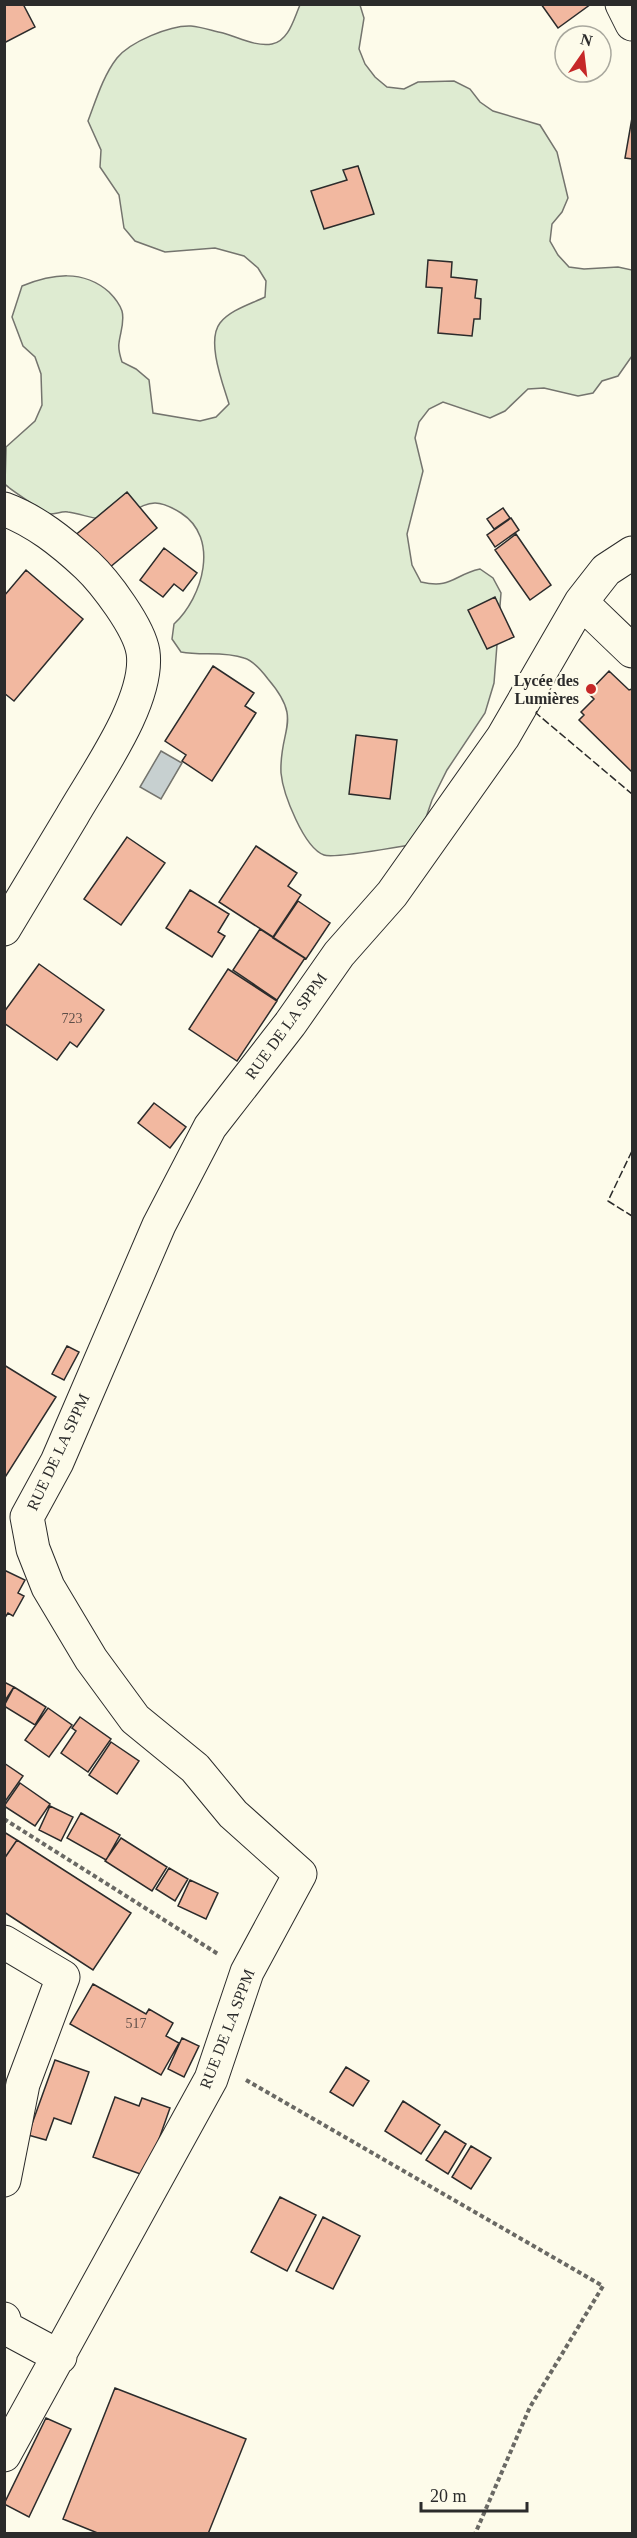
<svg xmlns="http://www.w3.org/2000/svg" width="637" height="2538" viewBox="0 0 637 2538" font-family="Georgia,serif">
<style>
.green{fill:#deebd1;stroke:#74746e;stroke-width:1.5}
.water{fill:#c7d0d0;stroke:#74746e;stroke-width:1.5}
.building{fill:#f2b8a0;stroke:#2b2b2b;stroke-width:1.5}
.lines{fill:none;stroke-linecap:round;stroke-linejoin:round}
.minor-casing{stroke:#2b2b2b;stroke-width:35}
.path{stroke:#6a6964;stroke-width:4;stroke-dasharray:4.5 3;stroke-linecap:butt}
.minor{stroke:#fdfbea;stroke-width:33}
.fence{stroke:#2b2b2b;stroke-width:1.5;stroke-dasharray:8 3;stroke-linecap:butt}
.poi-dot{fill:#c62828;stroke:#fdfbea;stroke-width:2}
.labels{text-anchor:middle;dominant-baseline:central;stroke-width:4.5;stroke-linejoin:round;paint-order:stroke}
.number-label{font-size:14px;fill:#5d4e48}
.poi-label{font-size:16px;font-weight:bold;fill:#2b2b2b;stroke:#fdfbea;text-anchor:end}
.street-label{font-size:16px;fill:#2b2b2b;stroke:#fdfbea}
</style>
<rect width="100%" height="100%" fill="#fdfbea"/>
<path class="green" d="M 300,5 L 360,5 L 364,18 L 359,49 L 365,64 L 375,77 L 387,87 L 404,89 L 418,82 L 454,81 L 470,89 L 480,102 L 493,111 L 540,125 L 557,152 L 568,198 L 562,212 L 552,224 L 550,241 L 558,255 L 569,267 L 584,269 L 618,267 L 632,270 L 632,356 L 618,376 L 602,381 L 593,393 L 578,396 L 544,388 L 528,389 L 505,411 L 490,418 L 443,402 L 429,409 L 419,422 L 415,438 L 423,471 L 407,534 L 412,565 L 421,582 C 452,589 453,575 480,569 L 493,578 L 501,593 L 494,683 L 485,713 L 447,770 L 432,800 L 421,832 L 410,845 C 395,847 334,859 324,855 C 304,848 283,794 281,773 C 279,728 304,721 268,679 C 262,671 254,661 244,658 C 224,651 201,656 181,652 L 172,639 L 174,624 C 203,597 220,538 181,513 C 173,508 164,503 155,503 C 139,503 129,518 113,520 C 99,521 82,514 68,512 C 62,511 56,514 50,514 C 45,513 8,488 5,484 L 6,447 L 35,421 L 42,405 L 41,374 L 35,357 L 23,346 L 12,317 L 22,286 C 52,274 83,269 109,292 C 114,297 120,305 122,311 C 125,322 120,333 119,343 C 118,349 120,356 122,362 L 136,369 L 149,380 L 153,413 L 200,421 L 216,417 L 229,404 C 223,384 206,341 220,323 C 230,310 251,304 265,297 L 266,281 L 258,268 L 244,256 L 215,248 L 165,252 L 135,241 L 124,228 L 119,195 L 100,167 L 101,150 L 88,121 C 96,100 103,76 117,58 C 130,42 170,25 191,26 C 202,27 213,31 223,33 C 238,37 256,47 272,44 C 289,41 294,18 300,5 Z"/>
<path class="water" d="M 161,751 L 182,763 L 161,799 L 140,787 Z"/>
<path class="building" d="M 4,4 L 23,4 L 35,27 L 4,43 Z
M 541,4 L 591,4 L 558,28 Z
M 632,118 L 632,159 L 625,158 Z
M 358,166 L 374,214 L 324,229 L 311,191 L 347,180 L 343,170 Z
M 428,260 L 452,262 L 451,277 L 477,280 L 475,298 L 481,299 L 480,319 L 474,319 L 472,336 L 438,333 L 442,288 L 426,287 Z
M 127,492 L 157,528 L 103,573 L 73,537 Z
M 503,508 L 510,518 L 494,529 L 487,519 Z
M 511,518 L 519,530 L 495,547 L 487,535 Z
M 516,534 L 551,585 L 530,600 L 495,550 Z
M 164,548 L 197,573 L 183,591 L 174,584 L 163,597 L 140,580 Z
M 26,570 L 83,619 L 14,701 L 4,693 L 4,596 Z
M 495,597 L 514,637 L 487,649 L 468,610 Z
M 213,666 L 254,693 L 245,706 L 256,713 L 212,781 L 182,761 L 186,755 L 165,741 Z
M 609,671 L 629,690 L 632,689 L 632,772 L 579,720 L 584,715 L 581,712 L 594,699 L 588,693 Z
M 356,735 L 397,740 L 390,799 L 349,794 Z
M 127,837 L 165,863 L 121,925 L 84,899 Z
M 256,846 L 297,873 L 288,886 L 301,895 L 273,937 L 219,902 Z
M 190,890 L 229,914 L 218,932 L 225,936 L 212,957 L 166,928 Z
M 298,901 L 330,923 L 306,959 L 273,938 Z
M 260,929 L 305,958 L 277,1000 L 233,970 Z
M 39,964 L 104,1010 L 77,1047 L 70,1042 L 57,1060 L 4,1023 L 4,1012 Z
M 228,969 L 277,1001 L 237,1061 L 189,1029 Z
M 154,1103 L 186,1127 L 170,1148 L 138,1123 Z
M 67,1346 L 79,1352 L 64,1380 L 52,1374 Z
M 4,1365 L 56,1397 L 4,1479 Z
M 4,1570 L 25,1580 L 18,1593 L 24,1596 L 13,1616 L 8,1613 L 4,1619 Z
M 4,1682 L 14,1687 L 4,1702 Z
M 14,1687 L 46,1707 L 35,1725 L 4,1706 Z
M 48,1708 L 72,1725 L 49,1757 L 25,1740 Z
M 80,1717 L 111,1739 L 88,1772 L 61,1753 L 76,1731 L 72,1728 Z
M 111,1742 L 139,1761 L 117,1794 L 89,1775 Z
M 4,1763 L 23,1776 L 4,1803 Z
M 20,1783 L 50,1804 L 35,1826 L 4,1806 Z
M 50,1806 L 73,1817 L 61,1841 L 39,1830 Z
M 81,1813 L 120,1835 L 106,1860 L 67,1838 Z
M 4,1832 L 17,1840 L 4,1859 Z
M 121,1838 L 167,1867 L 152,1891 L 105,1861 Z
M 17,1840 L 131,1913 L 93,1970 L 4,1912 L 4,1859 Z
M 169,1868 L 188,1879 L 175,1901 L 156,1889 Z
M 190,1880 L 218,1893 L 206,1919 L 178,1906 Z
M 93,1984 L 146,2014 L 149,2009 L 173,2023 L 166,2036 L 179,2043 L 161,2075 L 70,2024 Z
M 182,2038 L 199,2046 L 184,2077 L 168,2069 Z
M 55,2060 L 89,2072 L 71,2124 L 54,2118 L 46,2140 L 28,2135 Z
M 346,2067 L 369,2081 L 353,2106 L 330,2092 Z
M 115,2097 L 139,2106 L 142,2098 L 170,2108 L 146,2176 L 93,2157 Z
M 403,2101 L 440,2125 L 421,2154 L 385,2131 Z
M 445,2131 L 466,2144 L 448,2174 L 426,2160 Z
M 471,2146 L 491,2158 L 471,2189 L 452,2177 Z
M 280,2197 L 316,2215 L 287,2271 L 251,2252 Z
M 323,2217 L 360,2236 L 333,2289 L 296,2271 Z
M 115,2388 L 246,2439 L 208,2534 L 100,2534 L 63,2519 Z
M 46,2418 L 71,2429 L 29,2517 L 4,2504 Z"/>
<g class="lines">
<defs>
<path id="minor" d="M 622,4 L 632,24
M 4,509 C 36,521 62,542 87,565 C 105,582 139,627 143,652 C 150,700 96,774 72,816 C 49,854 27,891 4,929
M 581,602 L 632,651
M 4,1942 L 63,1977 L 23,2084 L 4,2180
M 4,2319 L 6,2328 L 60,2357
M 4,2455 L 211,2079 L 247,1972 L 300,1874 L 233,1814 L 195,1768 L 135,1719 L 91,1659 L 48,1587 L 33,1549 L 27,1517 L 57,1462 L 159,1225 L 210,1127 L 290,1024 L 339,954 L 392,894 L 503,737 L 581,602 L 606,570 L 632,553"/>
</defs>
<use href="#minor" class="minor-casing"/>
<path class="path" d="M 4,1819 L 218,1954
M 246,2080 L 603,2286 L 530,2407 L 475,2534"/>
<use href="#minor" class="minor"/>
<path class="fence" d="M 537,711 L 536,713 L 632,794
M 632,1151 L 608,1201 L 632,1216"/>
</g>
<circle class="poi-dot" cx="591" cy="689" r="6"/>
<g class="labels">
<g class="number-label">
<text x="72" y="1018">723</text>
<text x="136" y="2023">517</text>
</g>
<g class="poi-label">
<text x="579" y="680">Lycée des<tspan x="579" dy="18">Lumières</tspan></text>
</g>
<g class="street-label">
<text transform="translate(286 1026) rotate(-54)">RUE DE LA SPPM</text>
<text transform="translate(58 1452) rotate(-65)">RUE DE LA SPPM</text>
<text transform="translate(227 2029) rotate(-69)">RUE DE LA SPPM</text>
</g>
</g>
<rect width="637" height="2538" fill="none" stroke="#2b2b2b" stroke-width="12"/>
<g transform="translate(583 54) rotate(14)"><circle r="28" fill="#fdfbea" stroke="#a9a89e" stroke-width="1.5"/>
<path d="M0-4.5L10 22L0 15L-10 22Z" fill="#c62828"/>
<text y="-9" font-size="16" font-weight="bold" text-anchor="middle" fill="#2b2b2b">N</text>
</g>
<path d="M421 2502v9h106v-9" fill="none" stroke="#2b2b2b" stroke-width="3"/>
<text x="430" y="2502" font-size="18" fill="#2b2b2b" stroke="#fdfbea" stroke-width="4.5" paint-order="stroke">20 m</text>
</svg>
